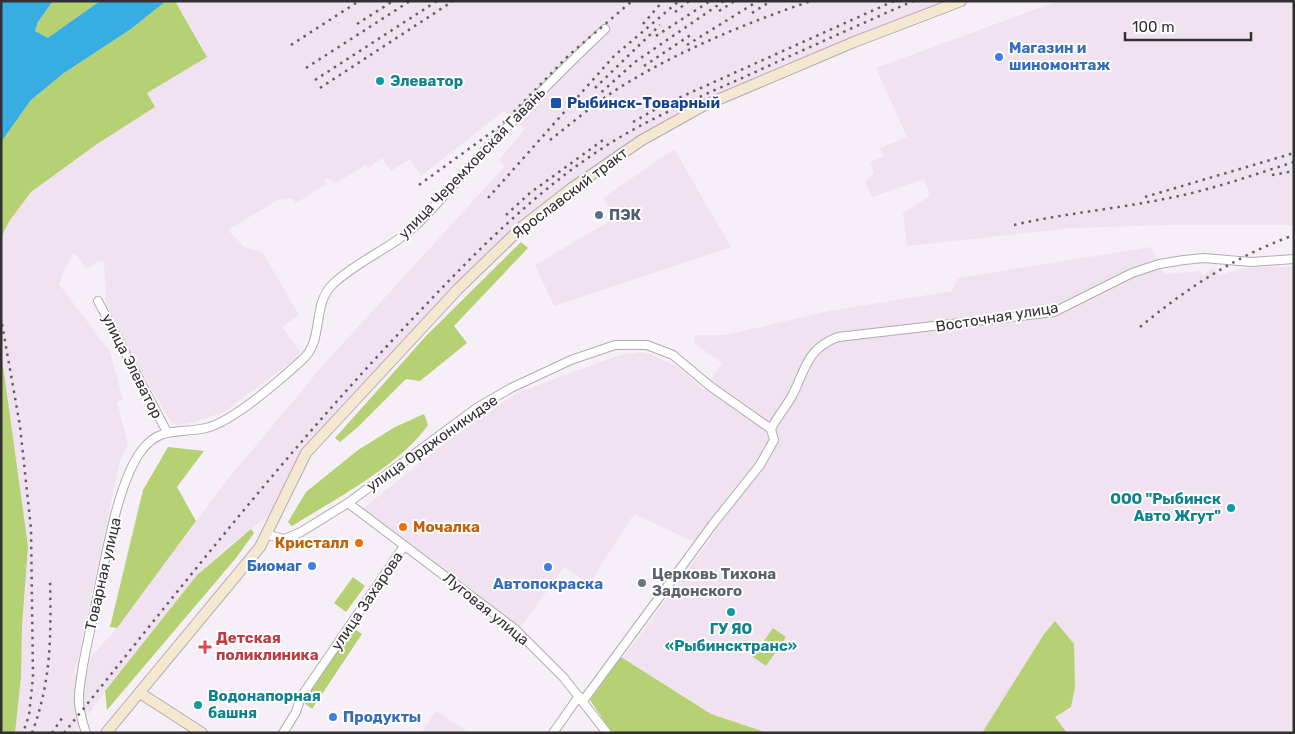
<svg xmlns="http://www.w3.org/2000/svg" width="1295" height="734" viewBox="0 0 1295 734" font-family="Rubik,sans-serif">
<style>
.built{fill:#f0e2f1;fill-rule:evenodd}
.green{fill:#b6d074}
.water{fill:#37ade4}
.lines{fill:none;stroke-linecap:round;stroke-linejoin:round}
.street-casing{stroke:#b2aab2;stroke-width:10}
.secondary-casing{stroke:#b2aab2;stroke-width:12}
.street{stroke:#fff;stroke-width:8}
.secondary{stroke:#f4e9d0;stroke-width:10}
.rail{stroke:#646064;stroke-width:2.5;stroke-dasharray:2.5 5;stroke-linecap:butt}
.shop-dot{fill:#3f7fe0;stroke:#fff;stroke-width:2}
.culture-dot{fill:#0f9aa8;stroke:#fff;stroke-width:2}
.transit-dot{fill:#1a4fb4;stroke:#fff;stroke-width:2}
.service-dot{fill:#5c6f8a;stroke:#fff;stroke-width:2}
.food-dot{fill:#e8710a;stroke:#fff;stroke-width:2}
.worship-dot{fill:#6b7280;stroke:#fff;stroke-width:2}
.health-dot{fill:#e0444e;stroke:#fff;stroke-width:2}
.labels{text-anchor:middle;dominant-baseline:central;stroke-width:4;stroke-linejoin:round;paint-order:stroke}
.shop-label{font-size:15px;font-weight:bold;fill:#366cbe;stroke:#fff;text-anchor:start}
.culture-label{font-size:15px;font-weight:bold;fill:#0d838f;stroke:#fff;text-anchor:start}
.transit-label{font-size:15px;font-weight:bold;fill:#164399;stroke:#fff;text-anchor:start}
.street-label{font-size:15px;fill:#333033;stroke:#fff}
.service-label{font-size:15px;font-weight:bold;fill:#4e5e75;stroke:#fff;text-anchor:start}
.food-label{font-size:15px;font-weight:bold;fill:#c56008;stroke:#fff;text-anchor:start}
.worship-label{font-size:15px;font-weight:bold;fill:#5b616d;stroke:#fff;text-anchor:start}
.health-label{font-size:15px;font-weight:bold;fill:#be3a42;stroke:#fff;text-anchor:start}
</style>
<rect width="100%" height="100%" fill="#f7eff7"/>
<path class="built" d="M 175,1 L 947,1 L 701,102 L 667,119 L 609,156 L 521,221 L 476,266 L 308,448 L 272,513 L 225,549 L 197,575 L 105,691 L 75,733 L 15,733 L 28,546 L 1,351 L 1,237 L 10,220 L 31,192 L 97,144 L 155,107 L 147,93 L 206,57 L 201,44 ZM 504,111 L 525,129 L 499,160 L 505,166 L 325,363 L 274,424 L 227,480 L 117,628 L 71,679 L 78,659 L 120,461 L 128,445 L 117,402 L 123,400 L 110,352 L 59,284 L 64,270 L 74,253 L 87,269 L 97,262 L 104,261 L 106,304 L 123,339 L 171,422 L 178,425 L 191,423 L 224,412 L 298,357 L 300,352 L 282,327 L 299,315 L 274,272 L 262,252 L 244,247 L 228,230 L 281,198 L 282,200 L 292,198 L 296,203 L 327,184 L 324,180 L 327,178 L 336,183 L 366,165 L 368,168 L 382,158 L 391,171 L 410,159 L 421,176 Z
M 1058,1 L 1294,1 L 1294,225 L 1171,225 L 1072,228 L 907,246 L 903,213 L 930,196 L 924,179 L 872,197 L 865,182 L 874,172 L 870,162 L 883,157 L 880,148 L 907,137 L 876,68 Z
M 674,149 L 731,247 L 554,306 L 535,265 L 615,218 L 603,198 Z
M 1151,247 L 1164,274 L 1199,271 L 1203,276 L 1213,267 L 1219,275 L 1243,268 L 1294,266 L 1294,733 L 768,733 L 711,714 L 623,658 L 716,531 L 707,525 L 694,542 L 634,514 L 589,584 L 564,567 L 520,628 L 361,510 L 445,443 L 515,394 L 600,362 L 621,355 L 639,352 L 651,354 L 679,368 L 704,390 L 722,363 L 694,343 L 695,335 L 725,335 L 829,311 L 952,291 L 958,278 Z
M 436,711 L 464,729 L 470,733 L 421,733 Z"/>
<path class="green" d="M 53,1 L 100,1 L 48,39 L 35,31 L 38,22 Z
M 166,1 L 175,1 L 207,57 L 147,93 L 155,107 L 97,144 L 31,192 L 10,220 L 1,237 L 1,142 L 31,100 L 64,73 L 131,29 Z
M 521,242 L 528,248 L 454,326 L 467,343 L 420,381 L 406,379 L 359,426 L 340,442 L 335,438 L 426,336 Z
M 1,351 L 28,546 L 22,627 L 21,677 L 15,733 L 1,733 Z
M 424,414 L 428,425 C 399,466 335,499 292,526 L 288,522 L 306,492 L 358,450 L 395,427 Z
M 168,447 L 204,451 L 177,487 L 196,521 L 117,628 L 110,627 L 143,490 Z
M 251,529 L 254,533 L 236,558 L 107,710 L 105,691 L 197,575 Z
M 353,577 L 365,586 L 346,612 L 334,603 Z
M 1055,621 L 1074,644 L 1075,687 L 1071,707 L 1055,717 L 1067,733 L 982,733 L 1044,634 Z
M 353,628 L 362,634 L 312,709 L 303,702 Z
M 773,628 L 786,637 L 766,666 L 753,657 Z
M 621,657 L 711,714 L 768,733 L 612,733 L 590,700 Z"/>
<path class="water" d="M 1,1 L 53,1 L 38,22 L 35,31 L 48,38 L 100,1 L 166,1 L 131,29 L 64,73 L 31,100 L 1,142 Z"/>
<g class="lines">
<defs>
<path id="street" d="M 98,301 L 167,432
M 771,429 C 777,417 786,407 792,396 C 806,369 806,349 838,337 L 1054,312 L 1132,273 L 1159,264 L 1184,260 L 1204,258 L 1251,262 L 1294,259
M 348,503 L 515,629 L 564,678 L 607,733
M 268,535 L 284,539 L 301,532 L 348,503 L 478,407 L 511,388 L 571,360 L 615,345 L 647,345 L 673,355 L 710,386 L 771,429 L 774,440 L 760,465 L 713,524 L 583,701
M 86,733 C 82,721 78,708 79,696 C 81,665 90,633 96,603 C 105,562 117,482 142,450 C 160,426 180,434 206,428 C 234,421 280,380 302,360 C 325,340 311,305 333,284 C 358,260 393,248 418,223 C 437,205 454,183 472,164 C 515,118 559,72 605,29
M 283,733 L 296,712 L 301,697 L 404,546
M 553,733 L 579,696"/>
<path id="secondary" d="M 140,693 L 202,733
M 106,733 L 260,547 L 306,453 L 458,289 L 523,226 L 572,188 L 642,140 L 703,106 L 854,42 L 961,1"/>
</defs>
<use href="#street" class="street-casing"/>
<use href="#secondary" class="secondary-casing"/>
<use href="#street" class="street"/>
<use href="#secondary" class="secondary"/>
<path class="rail" d="M 719,11 L 735,1
M 675,12 L 689,1
M 752,13 L 771,1
M 357,24 L 393,1
M 643,24 L 663,1
M 656,36 L 710,1
M 291,45 L 359,1
M 687,45 L 758,1
M 644,66 L 692,34
M 306,68 L 410,1
M 315,80 L 437,1
M 320,88 L 453,1
M 595,88 L 660,25
M 596,97 L 635,62 L 724,1
M 633,122 L 663,105 L 894,1
M 550,140 C 568,126 586,111 604,98 C 661,58 745,23 811,1
M 1272,175 L 1294,171
M 419,185 L 499,127 L 569,55 L 632,1
M 1145,197 L 1294,153
M 488,198 L 614,56 L 679,1
M 506,215 L 530,193 L 603,140
M 1014,225 C 1065,213 1117,209 1169,198 C 1211,190 1253,175 1294,162
M 2,324 L 20,426 L 31,529 L 33,677 L 29,715 L 23,733
M 1140,327 C 1187,288 1236,256 1294,235
M 32,733 C 52,679 51,634 50,578
M 52,733 L 64,715
M 64,733 C 174,596 282,457 403,329 C 467,261 532,192 612,142 C 656,115 704,95 751,74 C 805,49 859,25 913,1"/>
</g>
<g class="shop-dot">
<circle cx="999" cy="57" r="5"/>
<circle cx="312" cy="566" r="5"/>
<circle cx="548" cy="567" r="5"/>
<circle cx="333" cy="717" r="5"/>
</g>
<g class="culture-dot">
<circle cx="380" cy="81" r="5"/>
<circle cx="1231" cy="508" r="5"/>
<circle cx="731" cy="612" r="5"/>
<circle cx="198" cy="705" r="5"/>
</g>
<rect class="transit-dot" x="550" y="97" width="12" height="12" rx="2.5"/>
<circle class="service-dot" cx="599" cy="215" r="5"/>
<g class="food-dot">
<circle cx="403" cy="527" r="5"/>
<circle cx="359" cy="543" r="5"/>
</g>
<circle class="worship-dot" cx="642" cy="583" r="5"/>
<path class="health-dot" d="M202.5 639.5h5v5h5v5h-5v5h-5v-5h-5v-5h5z"/>
<g class="labels">
<g class="shop-label">
<text x="1009" y="48">Магазин и<tspan x="1009" dy="17">шиномонтаж</tspan></text>
<text x="302" y="566" text-anchor="end">Биомаг</text>
<text x="548" y="584" text-anchor="middle">Автопокраска</text>
<text x="343" y="717">Продукты</text>
</g>
<g class="culture-label">
<text x="390" y="81">Элеватор</text>
<text x="1221" y="499" text-anchor="end">ООО "Рыбинск<tspan x="1221" dy="17">Авто Жгут"</tspan></text>
<text x="731" y="629" text-anchor="middle">ГУ ЯО<tspan x="731" dy="17">«Рыбинсктранс»</tspan></text>
<text x="208" y="696">Водонапорная<tspan x="208" dy="17">башня</tspan></text>
</g>
<g class="transit-label">
<text x="567" y="103">Рыбинск-Товарный</text>
</g>
<g class="street-label">
<text transform="translate(472 163) rotate(-46)">улица Черемховская Гавань</text>
<text transform="translate(570 193) rotate(-37)">Ярославский тракт</text>
<text transform="translate(997 317) rotate(-9)">Восточная улица</text>
<text transform="translate(132 366) rotate(63)">улица Элеватор</text>
<text transform="translate(432 443) rotate(-35)">улица Орджоникидзе</text>
<text transform="translate(103 574) rotate(-77)">Товарная улица</text>
<text transform="translate(367 601) rotate(-56)">улица Захарова</text>
<text transform="translate(486 609) rotate(39)">Луговая улица</text>
</g>
<g class="service-label">
<text x="609" y="215">ПЭК</text>
</g>
<g class="food-label">
<text x="413" y="527">Мочалка</text>
<text x="349" y="543" text-anchor="end">Кристалл</text>
</g>
<g class="worship-label">
<text x="652" y="574">Церковь Тихона<tspan x="652" dy="17">Задонского</tspan></text>
</g>
<g class="health-label">
<text x="216" y="638">Детская<tspan x="216" dy="17">поликлиника</tspan></text>
</g>
</g>
<rect width="1295" height="734" fill="none" stroke="#333033" stroke-width="5"/>
<path d="M1125 32v8h126v-8" fill="none" stroke="#333033" stroke-width="2.5"/>
<text x="1132" y="32" font-size="15" fill="#333033" stroke="#ffffff" stroke-width="4" paint-order="stroke">100 m</text>
</svg>
